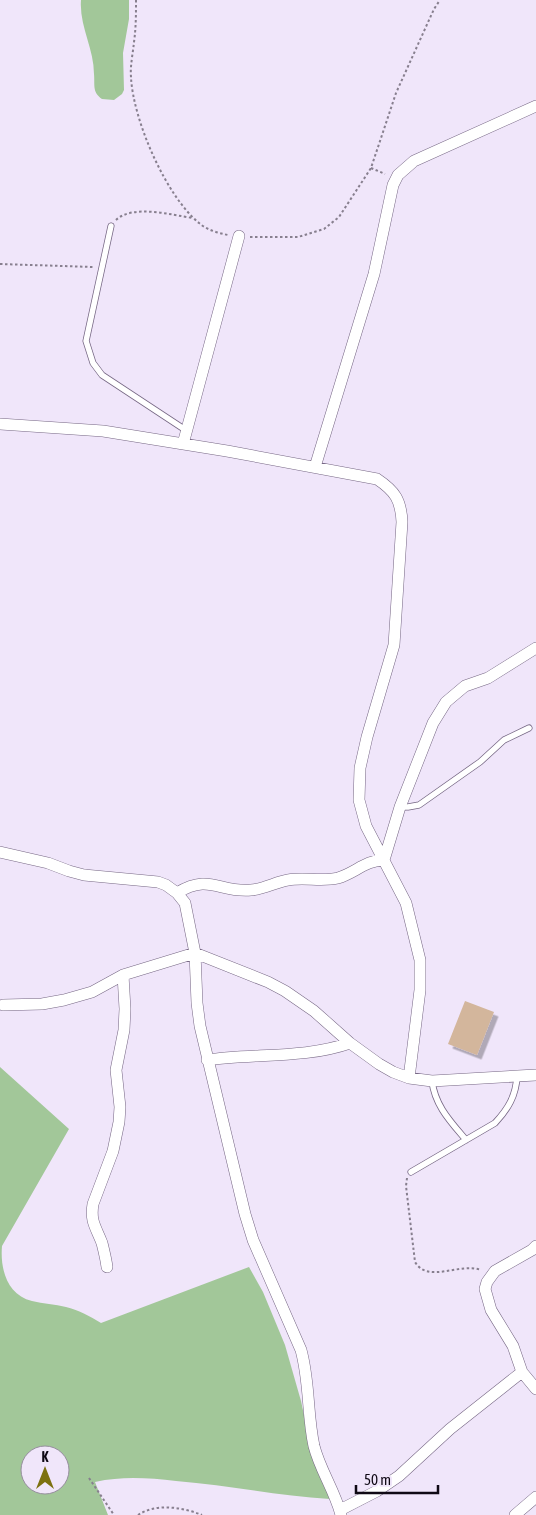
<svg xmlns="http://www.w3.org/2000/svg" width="536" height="1515" viewBox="0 0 536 1515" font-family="'Asap Condensed',sans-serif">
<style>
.green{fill:#a2c799;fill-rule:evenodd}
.building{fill:#d3b69c;filter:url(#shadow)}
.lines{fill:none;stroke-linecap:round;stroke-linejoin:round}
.service-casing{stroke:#766784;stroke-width:7}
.minor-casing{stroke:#766784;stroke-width:12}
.path{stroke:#877f8e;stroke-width:2;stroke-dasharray:2.5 2.5;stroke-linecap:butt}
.service{stroke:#fff;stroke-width:5.5}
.minor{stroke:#fff;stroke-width:11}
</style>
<defs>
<filter id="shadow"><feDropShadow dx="4.5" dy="4.5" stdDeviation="0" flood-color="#0004"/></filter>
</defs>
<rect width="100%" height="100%" fill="#f0e6fa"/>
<path class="green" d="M 81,0 L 129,0 L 129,19 L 123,53 L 124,90 L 122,94 L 114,100 L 102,99 C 92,92 95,85 94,74 C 94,48 79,26 81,0 Z
M 0,1067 L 69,1129 L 2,1246 C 0,1269 7,1295 32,1301 C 43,1304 55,1304 66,1307 C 78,1310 90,1316 101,1323 L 249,1267 L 263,1292 L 285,1345 L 301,1401 L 311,1448 L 330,1499 C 278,1496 228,1485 176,1481 C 148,1478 123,1476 95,1482 L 108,1515 L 0,1515 ZM 30,1455 L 60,1455 L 60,1485 L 30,1485 Z"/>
<path class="building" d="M 465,1001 L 494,1012 L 477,1055 L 448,1044 Z"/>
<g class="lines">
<defs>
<path id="service" d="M 111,226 L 86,341 L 93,363 L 102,375 L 187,431
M 400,807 L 408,807 L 419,805 L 480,762 L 504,740 L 529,728
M 432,1081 C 435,1106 451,1122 466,1140
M 411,1172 L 495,1123 C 508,1109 516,1096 517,1076"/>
<path id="minor" d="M 0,424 L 103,431 L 227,451 L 377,479 C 395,491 401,500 402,522 L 394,645 L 367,737 L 360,768 L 359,800 L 366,826 L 406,903 L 420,960 L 420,990 L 409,1078
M 183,444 L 239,236
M 315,467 L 374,274 L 393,185 L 398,175 L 414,161 L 536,106
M 0,852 L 48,863 L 69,871 L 84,875 L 158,882 L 166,885 L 177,893 L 185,903 L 195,953 L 197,1003 L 200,1026 L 245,1214 L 253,1240 L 301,1350 C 310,1383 307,1414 314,1446 C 320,1470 335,1491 341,1515
M 177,893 C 210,873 219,893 251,890 C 264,889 276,882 288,880 C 305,877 322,882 338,878 C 355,873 366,860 384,860 L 400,807 L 433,723 L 446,702 L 465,686 L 488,678 L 536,648
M 3,1005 L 42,1004 L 64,1000 L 92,992 L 123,975 L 195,953 L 268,982 L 285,991 L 314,1011 L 350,1043 L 379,1064 L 393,1072 L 409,1078 L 432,1081 L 536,1075
M 207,1060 C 255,1053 304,1059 350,1043
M 536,1246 L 532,1250 L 495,1271 L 487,1282 L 485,1289 L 491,1310 L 513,1346 L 522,1372 L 536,1389
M 107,1267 C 106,1259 104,1251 102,1243 C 96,1227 90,1222 93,1204 L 113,1151 L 119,1122 L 120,1107 L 116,1070 L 124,1030 L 125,1009 L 123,975
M 340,1510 L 377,1491 L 399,1476 L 450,1429 L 522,1372
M 515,1515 L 536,1497"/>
</defs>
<use href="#service" class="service-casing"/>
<use href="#minor" class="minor-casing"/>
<path class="path" d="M 136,0 C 136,14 136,28 134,42 C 133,53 130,66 131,77 C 133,120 166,196 199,223 C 207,230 218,233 228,235
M 371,168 L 385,174
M 116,220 C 133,204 171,215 193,218
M 250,237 L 298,237 L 324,229 L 339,217 L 371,168 L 396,93 L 434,9 L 440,0
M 0,264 L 93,267
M 407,1178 L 406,1186 L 415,1262 C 428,1284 460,1262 481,1270
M 89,1478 L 114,1515
M 138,1515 C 156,1503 182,1507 202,1515"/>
<use href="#service" class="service"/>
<use href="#minor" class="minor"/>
</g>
<g transform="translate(45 1470)"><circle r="24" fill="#f0e6fa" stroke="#968e9e"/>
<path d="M0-4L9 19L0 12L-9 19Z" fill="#7d7111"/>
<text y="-8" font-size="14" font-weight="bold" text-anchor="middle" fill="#0f0914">K</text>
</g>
<path d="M356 1485v8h82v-8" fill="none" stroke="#0f0914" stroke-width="2.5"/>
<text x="364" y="1485" font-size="15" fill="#0f0914" stroke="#f0e6fa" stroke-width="4" paint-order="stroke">50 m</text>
</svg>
